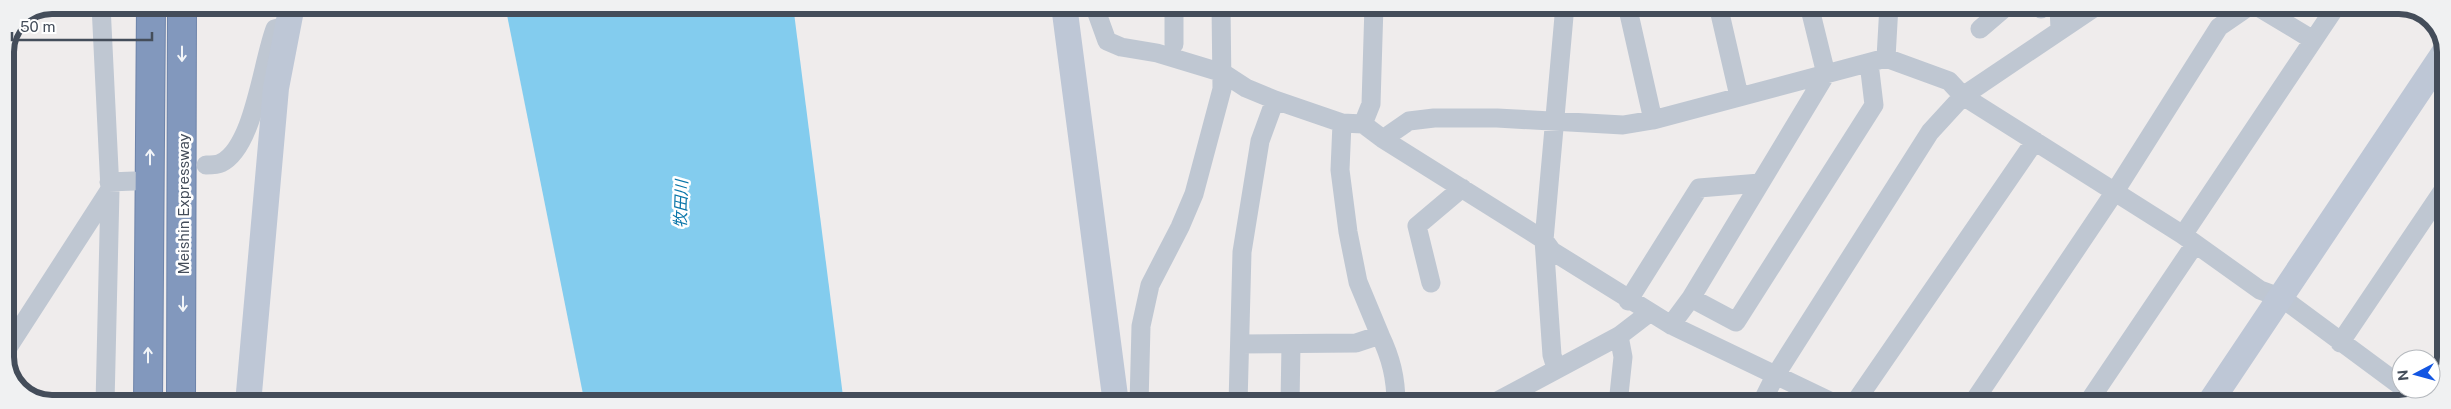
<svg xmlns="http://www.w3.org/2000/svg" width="2451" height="409" viewBox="0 0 2451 409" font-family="'Public Sans','Noto Sans JP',sans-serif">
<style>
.water{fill:#83ccee}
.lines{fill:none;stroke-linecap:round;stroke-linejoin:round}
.highway-casing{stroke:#6d83a9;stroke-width:30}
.street{stroke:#bfc7d2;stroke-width:19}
.secondary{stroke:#bec7d6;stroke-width:26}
.highway{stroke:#8298bd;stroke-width:28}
.oneway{stroke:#f2f5f8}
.labels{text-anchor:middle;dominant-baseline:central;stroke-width:5;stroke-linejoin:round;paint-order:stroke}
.street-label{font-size:15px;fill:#444d5a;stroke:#fff}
.water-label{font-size:16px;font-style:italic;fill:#0875a9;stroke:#fff}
.rim{fill:none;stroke:#444d5a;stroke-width:6}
</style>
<rect width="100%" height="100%" fill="#efecec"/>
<path class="water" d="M 505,5 L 793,5 L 844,404 L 585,404 Z"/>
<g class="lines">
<defs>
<path id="highway" d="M 148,404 L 151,5
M 181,404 L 182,5"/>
</defs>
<use href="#highway" class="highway-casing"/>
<path class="street" d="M 101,5 L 110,190 L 105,404
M 1094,5 L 1107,41 L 1121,47 L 1157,53 L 1223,73 L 1246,88 L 1275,100 L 1342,123 L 1363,124 L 1383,139 L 1525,228 L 1544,240 L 1552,251 L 1671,325 L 1836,404
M 1174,5 L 1174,44
M 1627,5 L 1653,120
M 1718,5 L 1739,96
M 2059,5 L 2060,30
M 2255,5 L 2313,40
M 2041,9 L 2041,5
M 1980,29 L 2008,5
M 1886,58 L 1889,5
M 1363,124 L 1371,104 L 1374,5
M 1383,139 L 1409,121 L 1434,118 L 1497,118 L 1623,125 L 1653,120 L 1886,58 L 1949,81 L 1963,96 L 2183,235 L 2260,290 L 2282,298 L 2401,386
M 206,165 C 210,165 217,165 221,163 C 254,147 262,63 275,29 L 289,25
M 109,182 L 134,181
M 2183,235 L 2337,5
M 1431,283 L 1417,226 L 1462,188
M 1691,298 L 1736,322 L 1874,105 L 1869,63
M 1628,301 L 1699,188 L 1760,183
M 1671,325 L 1691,298 L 1826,74 L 1809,5
M 1380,335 C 1391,358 1396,378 1396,404
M 2340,343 L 2446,186
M 1240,344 L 1356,343 L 1380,335 L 1358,282 L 1348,232 L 1340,170 L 1342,123
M 5,352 L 109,191
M 1556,368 L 1552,355 L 1544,240 L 1565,5
M 2405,389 L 2417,397
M 1139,404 L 1141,326 L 1150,285 L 1180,227 L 1194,194 L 1222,89 L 1221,5
M 1238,404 L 1242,252 L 1260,141 L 1275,100
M 1290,404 L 1291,344
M 1492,404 L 1619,336 L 1649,313
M 1618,404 L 1623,357 L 1619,336
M 1761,404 L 1775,376 L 1930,132 L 1963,96 L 2098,5
M 1854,404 L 2035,141
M 1972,404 L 2114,193 L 2219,27 L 2251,5
M 2087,404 L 2195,244"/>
<path class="secondary" d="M 1064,5 L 1116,404
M 248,404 L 276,88 L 292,5
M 2209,404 L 2446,50"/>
<use href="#highway" class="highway"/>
</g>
<defs><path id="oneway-shaft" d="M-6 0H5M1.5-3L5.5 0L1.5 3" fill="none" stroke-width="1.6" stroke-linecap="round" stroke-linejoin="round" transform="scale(1.25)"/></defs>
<g class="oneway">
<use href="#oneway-shaft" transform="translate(182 54) rotate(90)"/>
<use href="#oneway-shaft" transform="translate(150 157) rotate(-90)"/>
<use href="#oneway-shaft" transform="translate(183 304) rotate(90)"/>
<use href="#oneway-shaft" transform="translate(148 355) rotate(-90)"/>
</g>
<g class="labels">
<g class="street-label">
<text transform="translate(183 204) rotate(-90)">Meishin Expressway</text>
</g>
<g class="water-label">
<text transform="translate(681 204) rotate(-88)">牧田川</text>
</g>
</g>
<path d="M0 0H2451V409H0ZM52 14H2399A38 38 0 0 1 2437 52V357A38 38 0 0 1 2399 395H52A38 38 0 0 1 14 357V52A38 38 0 0 1 52 14Z" fill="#f0f1f2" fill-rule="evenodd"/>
<path class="rim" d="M52 14H2399A38 38 0 0 1 2437 52V357A38 38 0 0 1 2399 395H52A38 38 0 0 1 14 357V52A38 38 0 0 1 52 14Z"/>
<g transform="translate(2416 374) rotate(264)"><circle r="24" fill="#ffffff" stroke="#b4b8bd"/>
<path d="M0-4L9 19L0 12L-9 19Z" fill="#1356e2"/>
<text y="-8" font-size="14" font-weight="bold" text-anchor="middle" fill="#444d5a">N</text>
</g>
<path d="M12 32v8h140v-8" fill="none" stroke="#444d5a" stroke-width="2.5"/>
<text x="20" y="32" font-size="15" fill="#444d5a" stroke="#ffffff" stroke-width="4" paint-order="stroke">50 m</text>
</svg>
